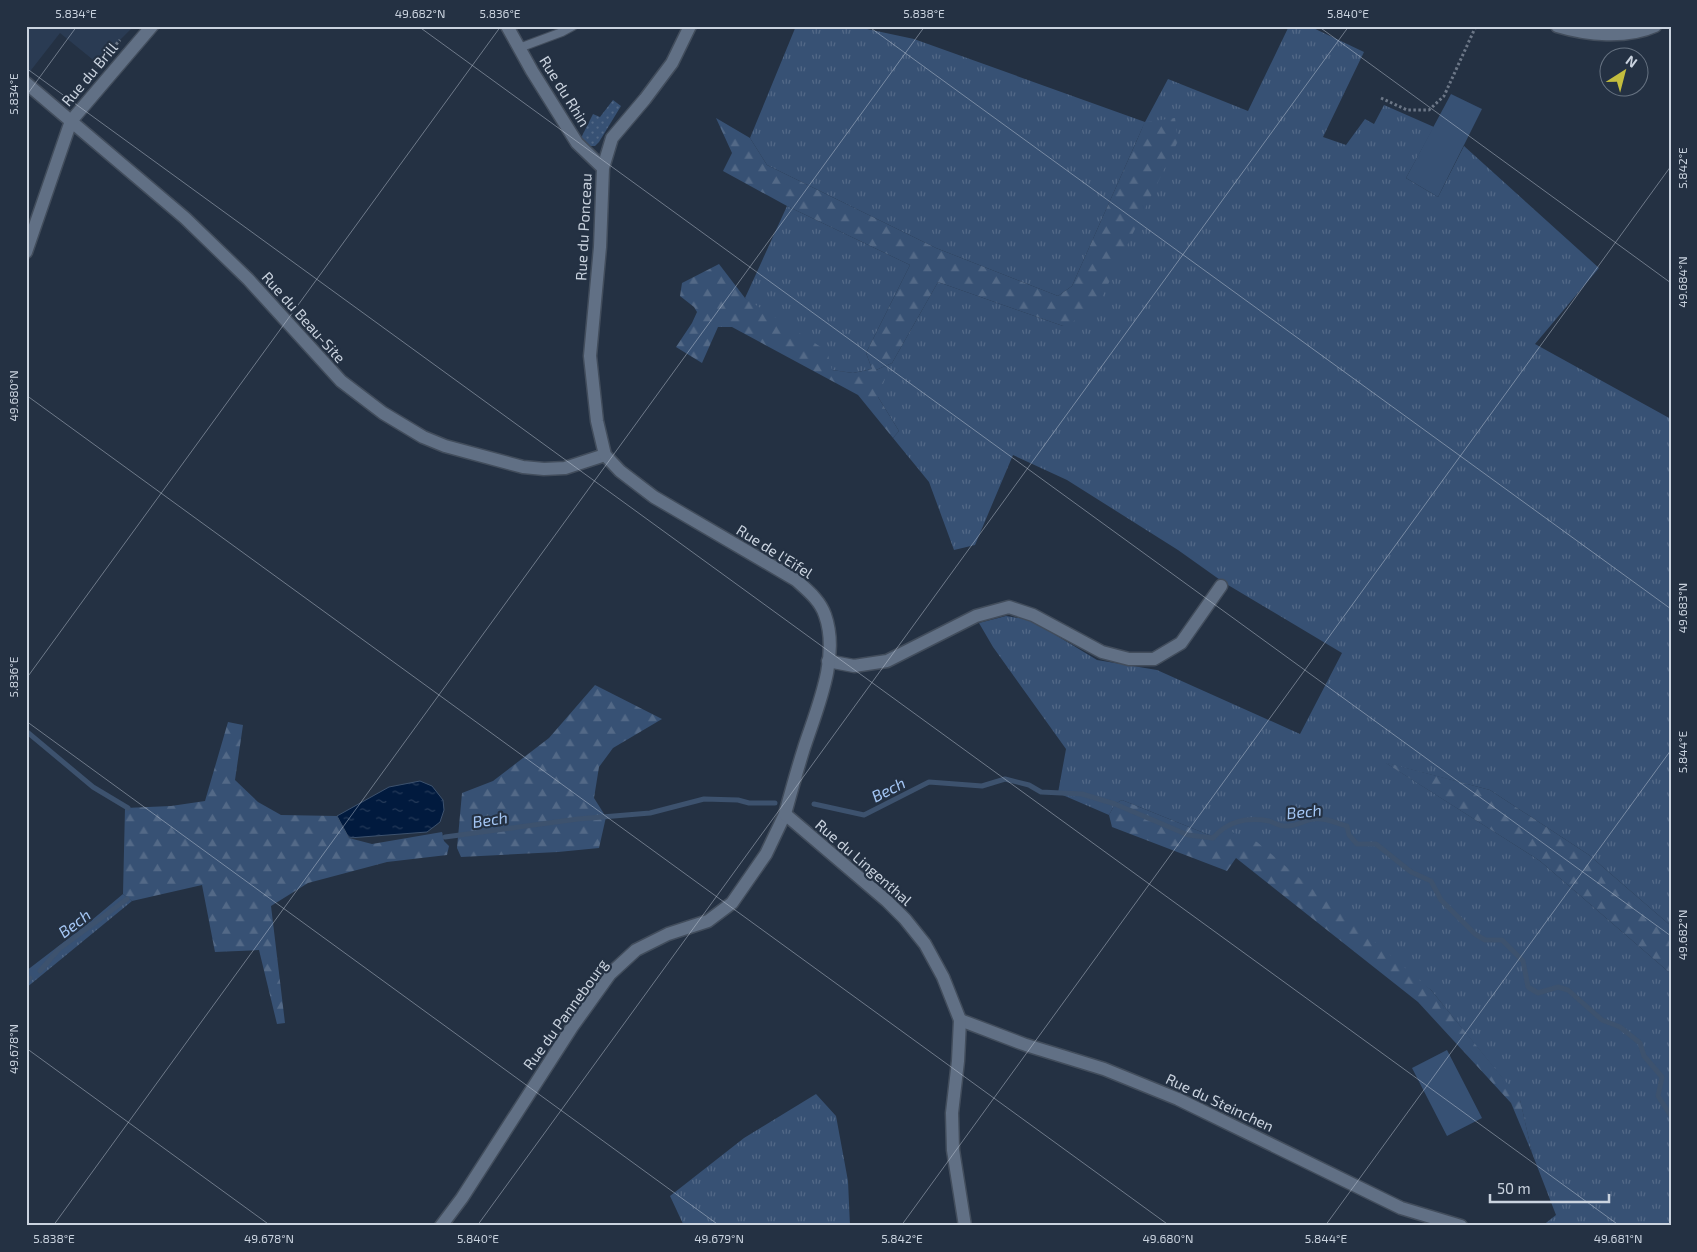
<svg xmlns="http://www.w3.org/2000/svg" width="1697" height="1252" viewBox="0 0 1697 1252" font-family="'Exo 2',sans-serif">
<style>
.built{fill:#2a3b53}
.grass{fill:url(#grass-tufts)}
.forest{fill:url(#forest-firs)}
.park{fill:url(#park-dots)}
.pitch{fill:#375174}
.water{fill:url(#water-ripples);stroke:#3d526e}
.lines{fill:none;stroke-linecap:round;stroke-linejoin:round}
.stream{stroke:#3d526e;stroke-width:5}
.service-casing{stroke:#424d5c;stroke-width:10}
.minor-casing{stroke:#424d5c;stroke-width:15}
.tertiary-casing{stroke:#424d5c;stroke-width:15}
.path{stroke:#6c7787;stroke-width:3;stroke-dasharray:2.5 2.5;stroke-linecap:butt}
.service{stroke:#617085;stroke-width:8}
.minor{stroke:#617085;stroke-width:12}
.tertiary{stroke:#617085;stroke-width:12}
.ticks{fill:none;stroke:#cad3df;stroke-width:1;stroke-opacity:0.45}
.labels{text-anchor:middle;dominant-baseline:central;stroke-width:4.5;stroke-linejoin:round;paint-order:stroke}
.street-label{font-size:15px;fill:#cad3df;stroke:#243143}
.water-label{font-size:16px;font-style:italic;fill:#a4c6f4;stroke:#243143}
.neatline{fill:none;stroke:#cad3df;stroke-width:2}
.ticks-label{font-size:12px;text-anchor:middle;fill:#cad3df}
</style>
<defs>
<pattern id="grass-tufts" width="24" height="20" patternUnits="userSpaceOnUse" patternTransform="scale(1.25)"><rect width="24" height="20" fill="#375174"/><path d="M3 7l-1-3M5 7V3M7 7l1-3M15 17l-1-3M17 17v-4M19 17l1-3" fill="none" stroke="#536987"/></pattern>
<pattern id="forest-firs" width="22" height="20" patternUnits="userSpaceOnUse" patternTransform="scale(1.25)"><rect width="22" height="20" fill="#375174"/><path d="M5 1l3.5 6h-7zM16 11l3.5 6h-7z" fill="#536987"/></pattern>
<pattern id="park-dots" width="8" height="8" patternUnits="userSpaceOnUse" patternTransform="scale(1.25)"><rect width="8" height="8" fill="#375174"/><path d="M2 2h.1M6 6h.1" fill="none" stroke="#536987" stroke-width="1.8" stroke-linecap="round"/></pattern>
<pattern id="water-ripples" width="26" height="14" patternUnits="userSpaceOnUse" patternTransform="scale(1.25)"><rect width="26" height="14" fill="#011a3e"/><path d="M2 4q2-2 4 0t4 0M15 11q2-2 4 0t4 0" fill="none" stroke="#253a59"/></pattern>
</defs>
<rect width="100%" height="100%" fill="#243143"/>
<path class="built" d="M 26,26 L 134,26 L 97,63 L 60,33 L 28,74 L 26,72 Z"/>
<path class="grass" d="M 796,26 L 853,26 L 914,39 L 1145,122 L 1168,79 L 1248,111 L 1289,26 L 1309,26 L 1364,52 L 1323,137 L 1346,145 L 1365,119 L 1374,124 L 1384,105 L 1434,127 L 1406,178 L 1438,197 L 1464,146 L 1599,268 L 1535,344 L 1671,419 L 1671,926 L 1589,855 L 1490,790 L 1386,763 L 1540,861 L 1671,974 L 1671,1226 L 1542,1226 L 1556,1215 L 1532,1153 L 1520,1100 L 1431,990 L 1214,837 L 1122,800 L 1115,804 L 1109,815 L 1058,793 L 1066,749 L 993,647 L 979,623 L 1006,616 L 1031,620 L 1097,660 L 1157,670 L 1300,734 L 1342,653 L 1223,582 L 1178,550 L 1067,480 L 1013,455 L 975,545 L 954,550 L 929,482 L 893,438 L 899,431 L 878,397 L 876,370 L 892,363 L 938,282 L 1063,326 L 1145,122 L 1072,286 L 1058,296 L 936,248 L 767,165 L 750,138 Z
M 787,206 L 910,265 L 866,353 L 872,369 L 853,373 L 832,370 L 745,298 Z
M 123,894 L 132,901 L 26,988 L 26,971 L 86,925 Z
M 816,1094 L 836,1116 L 848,1181 L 850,1226 L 684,1226 L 670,1196 L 744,1138 Z"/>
<path class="forest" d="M 716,118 L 750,138 L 767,165 L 936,248 L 1058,296 L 1072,286 L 1145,122 L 1175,118 L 1178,141 L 1095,311 L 1063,326 L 938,282 L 892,363 L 876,370 L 885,379 L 878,397 L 899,431 L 893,438 L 858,395 L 732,327 L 718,327 L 702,363 L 676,347 L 692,323 L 697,312 L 694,307 L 680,296 L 682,283 L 719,264 L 745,298 L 827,351 L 832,370 L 853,373 L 872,369 L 866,353 L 910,265 L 787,206 L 723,171 L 732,153 Z
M 595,685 L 662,719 L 613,748 L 599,767 L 594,798 L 606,817 L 599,848 L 558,852 L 461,857 L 457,848 L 462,793 L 493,781 L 549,738 Z
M 228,722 L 243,725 L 235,780 L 258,802 L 281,815 L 337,816 L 349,838 L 372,844 L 442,832 L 444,841 L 449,846 L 447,855 L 387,862 L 308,883 L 271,906 L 285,1023 L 277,1024 L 259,950 L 215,952 L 202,885 L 132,901 L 123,894 L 125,808 L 171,806 L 205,801 Z
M 1384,762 L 1490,790 L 1589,855 L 1671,926 L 1671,974 L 1540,861 Z
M 1122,800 L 1214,837 L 1222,828 L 1257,842 L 1431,990 L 1520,1099 L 1532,1153 L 1511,1103 L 1418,1002 L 1236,858 L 1227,871 L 1112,827 L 1109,815 L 1115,804 Z"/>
<path class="park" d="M 613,100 L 621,106 L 599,142 L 595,146 L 589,146 L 581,138 L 593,114 L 600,117 Z"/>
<path class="pitch" d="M 1451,94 L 1482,109 L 1438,197 L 1406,178 Z
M 1447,1050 L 1482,1118 L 1447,1136 L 1412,1068 Z"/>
<path class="water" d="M 420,781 L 432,786 L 443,800 L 444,810 L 440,822 L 427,832 L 349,838 L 337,816 L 389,787 Z"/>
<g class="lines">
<path class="stream" d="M 26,731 L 93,787 L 128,808
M 814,804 L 864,815 L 929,782 L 982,786 L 1005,779 L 1029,785 L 1041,792 L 1082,794 L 1115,804 L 1188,835 L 1213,838 C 1228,821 1246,817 1269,821 C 1275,823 1281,827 1287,826 C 1298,826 1304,820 1313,819 C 1324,817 1336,823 1347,826 L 1349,835 L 1357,844 L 1376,844 L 1411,872 L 1431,881 L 1441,900 L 1475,934 L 1485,940 L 1502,940 L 1523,961 L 1528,987 L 1538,993 L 1558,987 L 1568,990 L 1602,1020 L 1620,1027 L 1640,1043 L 1644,1056 L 1662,1077 L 1658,1096 L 1671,1116
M 445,837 L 578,819 L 650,813 L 704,799 L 738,800 L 749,803 L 775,803
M 40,971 L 59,949 L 127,899
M 26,982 L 30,978"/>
<defs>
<path id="service" d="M 519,48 L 562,32 L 573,26"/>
<path id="minor" d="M 26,83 L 185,218 L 248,279 L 341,381 L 383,413 L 423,437 L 445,446 L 523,467 L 544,469 L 565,468 L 605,455
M 26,252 L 71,121 L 152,26
M 828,661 L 854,666 L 887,661 L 976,616 L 1009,607 L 1033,615 L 1102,652 L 1129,659 L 1154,659 L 1181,643 L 1221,586
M 960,1020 L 1026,1045 L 1104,1069 L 1178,1099 L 1401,1208 L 1461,1226
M 441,1226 L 462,1198 L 572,1027 L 610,974 L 636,950 L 668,934 L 708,921 L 732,903 L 766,854 L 785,814"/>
<path id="tertiary" d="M 507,26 L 532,71 L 577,143 L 603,168
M 690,26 L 672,63 L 645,99 L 612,138 L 603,168 L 600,247 L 590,356 L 597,421 L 605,455 L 620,471 L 654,497 L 796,580 C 807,590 820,600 825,615 C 840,657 817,708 804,748 C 797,770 791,792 785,814 L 887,901 L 905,919 L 925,944 L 943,977 L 960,1020 L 958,1061 L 952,1113 L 953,1150 L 965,1226
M 1557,26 C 1587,35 1626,39 1655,26"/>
</defs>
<use href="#service" class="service-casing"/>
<use href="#minor" class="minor-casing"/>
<use href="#tertiary" class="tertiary-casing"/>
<path class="path" d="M 91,75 L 92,71 L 120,40
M 1381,98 L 1407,110 L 1429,110 L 1444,96 L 1476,26"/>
<use href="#service" class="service"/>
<use href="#minor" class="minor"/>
<use href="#tertiary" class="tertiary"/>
</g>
<path class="ticks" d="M 418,26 L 1671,936M 868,26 L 1671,609M 1318,26 L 1671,283M 26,68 L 1620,1226M 26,96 L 77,26M 26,395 L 1170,1226M 26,679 L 501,26M 26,721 L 720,1226M 26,1048 L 271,1226M 53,1226 L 925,26M 477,1226 L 1349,26M 901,1226 L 1671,166M 1325,1226 L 1671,750"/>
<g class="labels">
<g class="street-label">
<text transform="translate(89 74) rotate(-50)">Rue du Brill</text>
<text transform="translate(565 91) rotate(58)">Rue du Rhin</text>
<text transform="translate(583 227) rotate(-87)">Rue du Ponceau</text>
<text transform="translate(304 317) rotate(48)">Rue du Beau-Site</text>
<text transform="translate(775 551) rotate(32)">Rue de l'Eifel</text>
<text transform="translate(864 862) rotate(41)">Rue du Lingenthal</text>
<text transform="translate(565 1014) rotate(-54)">Rue du Pannebourg</text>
<text transform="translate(1220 1102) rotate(25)">Rue du Steinchen</text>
</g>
<g class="water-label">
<text transform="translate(888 789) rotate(-27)">Bech</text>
<text transform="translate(1304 811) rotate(-6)">Bech</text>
<text transform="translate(490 819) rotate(-8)">Bech</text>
<text transform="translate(74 923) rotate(-37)">Bech</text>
</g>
</g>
<rect width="1697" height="1252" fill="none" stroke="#243143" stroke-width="55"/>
<g transform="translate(1624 72) rotate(36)"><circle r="24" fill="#243143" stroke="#667281"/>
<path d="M0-4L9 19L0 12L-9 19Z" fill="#c3bd3e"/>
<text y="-8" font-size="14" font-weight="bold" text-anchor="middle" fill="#cad3df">N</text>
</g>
<path d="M1490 1194v8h119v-8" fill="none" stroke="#cad3df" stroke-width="2.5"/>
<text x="1497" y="1194" font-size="15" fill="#cad3df" stroke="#243143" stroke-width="4" paint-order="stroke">50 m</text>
<rect x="28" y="28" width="1642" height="1196" class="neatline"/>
<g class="ticks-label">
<text x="76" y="18">5.834°E</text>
<text x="420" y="18">49.682°N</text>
<text x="500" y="18">5.836°E</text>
<text x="924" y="18">5.838°E</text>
<text x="1348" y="18">5.840°E</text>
<text transform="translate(14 94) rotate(-90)" y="4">5.834°E</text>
<text transform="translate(1683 168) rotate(-90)" y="4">5.842°E</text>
<text transform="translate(1683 282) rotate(-90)" y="4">49.684°N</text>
<text transform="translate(14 396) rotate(-90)" y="4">49.680°N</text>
<text transform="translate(1683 608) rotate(-90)" y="4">49.683°N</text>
<text transform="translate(14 677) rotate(-90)" y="4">5.836°E</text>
<text transform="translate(1683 752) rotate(-90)" y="4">5.844°E</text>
<text transform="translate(1683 935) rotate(-90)" y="4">49.682°N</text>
<text transform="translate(14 1049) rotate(-90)" y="4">49.678°N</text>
<text x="54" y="1243">5.838°E</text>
<text x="269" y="1243">49.678°N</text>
<text x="478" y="1243">5.840°E</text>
<text x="719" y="1243">49.679°N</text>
<text x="902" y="1243">5.842°E</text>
<text x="1168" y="1243">49.680°N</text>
<text x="1326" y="1243">5.844°E</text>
<text x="1618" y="1243">49.681°N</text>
</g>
</svg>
